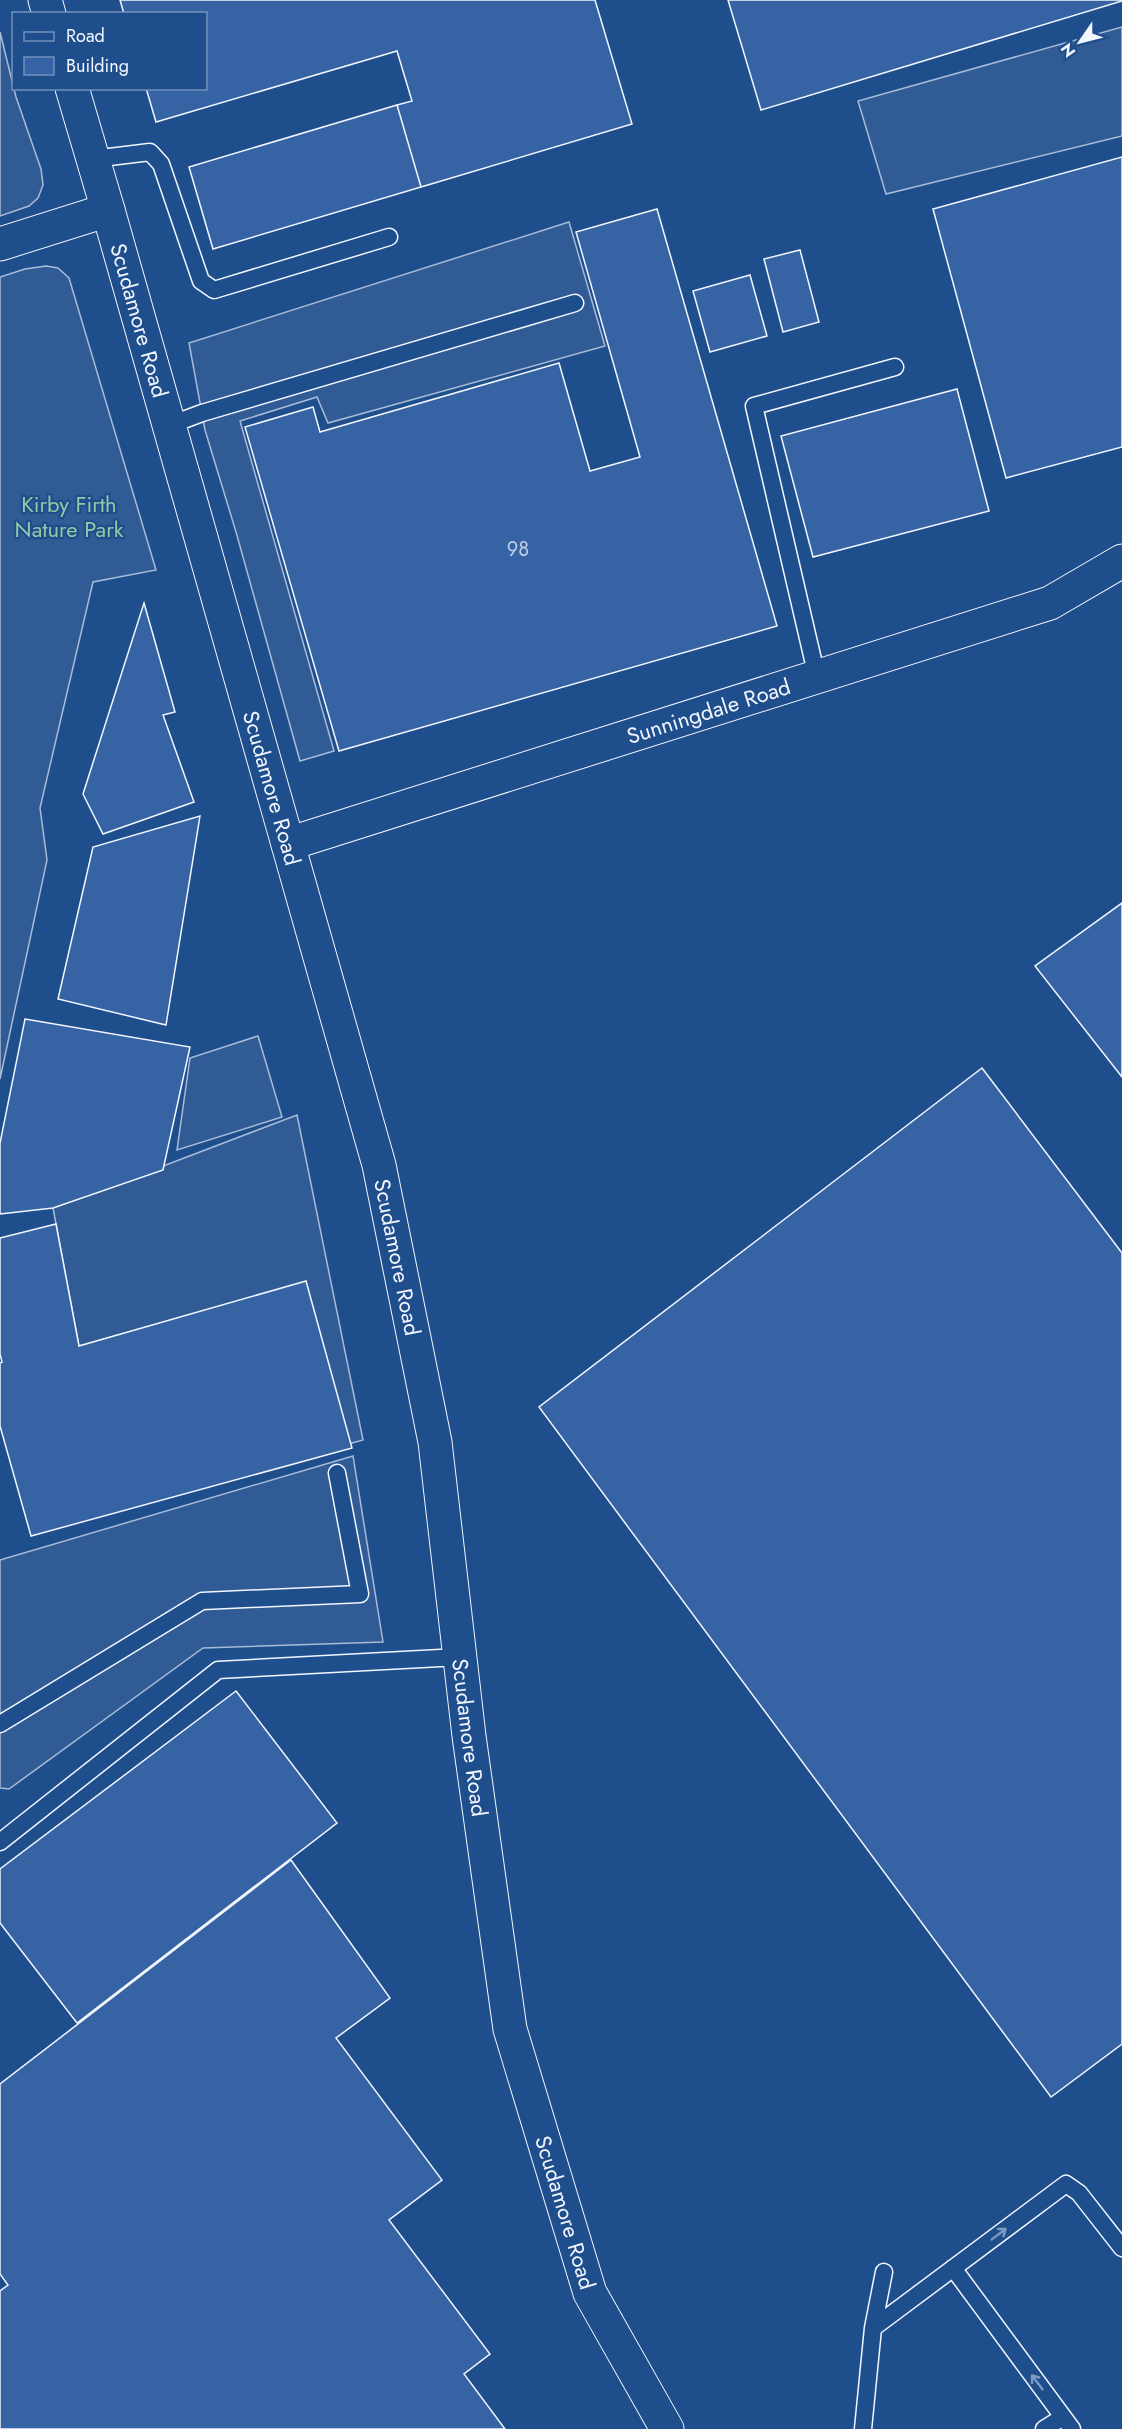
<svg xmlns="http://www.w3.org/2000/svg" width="1122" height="2429" viewBox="0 0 1122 2429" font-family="Jost,sans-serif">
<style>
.built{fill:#305b95;stroke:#a8bbd7;stroke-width:1.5}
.building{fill:#3563a3;stroke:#f2f6ff;stroke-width:1.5}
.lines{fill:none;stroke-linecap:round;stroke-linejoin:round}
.lane-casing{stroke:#f2f6ff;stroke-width:19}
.street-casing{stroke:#f2f6ff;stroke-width:35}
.secondary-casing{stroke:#f2f6ff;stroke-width:35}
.lane{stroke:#1f4e8c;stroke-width:16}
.street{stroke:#1f4e8c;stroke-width:33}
.secondary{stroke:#1f4e8c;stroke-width:33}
.oneway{stroke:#7e9ac0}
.labels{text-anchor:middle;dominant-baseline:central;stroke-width:4.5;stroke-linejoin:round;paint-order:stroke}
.number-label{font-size:20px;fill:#c3d1e8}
.street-label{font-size:22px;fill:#f2f6ff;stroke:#1f4e8c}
.park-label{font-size:22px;fill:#97c8a6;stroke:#1f4e8c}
</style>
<rect width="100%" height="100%" fill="#1f4e8c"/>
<path class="built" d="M 1122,27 L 1122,136 L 886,194 L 858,101 Z
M 0,32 L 16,97 L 41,169 L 43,185 L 38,198 L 29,206 L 0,216 Z
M 569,222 L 605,346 L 328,423 L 317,397 L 240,421 L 334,751 L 300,761 L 236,532 L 205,430 L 189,343 Z
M 46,266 L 58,268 L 69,278 L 156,570 L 93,582 L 40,808 L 47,860 L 0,1079 L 0,277 L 25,269 Z
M 258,1036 L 282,1117 L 177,1150 L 190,1058 Z
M 297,1115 L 363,1440 L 334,1448 L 306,1282 L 79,1346 L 53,1208 Z
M 353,1456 L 383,1642 L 203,1648 L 9,1789 L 0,1788 L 0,1560 Z"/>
<path class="building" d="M 120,0 L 595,0 L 632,124 L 421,187 L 397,105 L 412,101 L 397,51 L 156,122 L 146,88 L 206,88 L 206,14 L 124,14 Z
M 728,0 L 1122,0 L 1122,1 L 761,110 Z
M 397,105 L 421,187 L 213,249 L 189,167 Z
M 1122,157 L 1122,447 L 1006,478 L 933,209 Z
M 657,209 L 777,626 L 339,751 L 245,427 L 313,407 L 320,432 L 559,363 L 590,471 L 640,457 L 576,232 Z
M 800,250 L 819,322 L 783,332 L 764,259 Z
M 750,275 L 767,336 L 710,352 L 693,291 Z
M 957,389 L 989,511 L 813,557 L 781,436 Z
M 144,603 L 175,712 L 163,715 L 194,802 L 103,834 L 83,794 Z
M 200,816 L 166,1025 L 58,999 L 93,847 Z
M 1122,903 L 1122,1077 L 1035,966 Z
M 25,1019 L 190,1047 L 163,1170 L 53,1208 L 0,1214 L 0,1143 Z
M 982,1068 L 1122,1253 L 1122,2044 L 1051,2097 L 539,1407 Z
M 56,1224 L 79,1346 L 306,1281 L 352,1448 L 31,1536 L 0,1426 L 0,1363 L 2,1362 L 0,1354 L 0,1238 Z
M 236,1691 L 337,1823 L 77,2023 L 0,1923 L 0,1869 Z
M 291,1860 L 390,1998 L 336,2038 L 442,2180 L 389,2220 L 490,2354 L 464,2374 L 505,2429 L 0,2429 L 0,2291 L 8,2285 L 0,2274 L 0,2084 Z"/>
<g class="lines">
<defs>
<path id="lane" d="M 93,159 L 150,152 L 161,164 L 201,281 L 214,290 L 389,237
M 170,425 L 202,413 L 575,303
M 817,677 L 754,406 L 895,367
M 0,1724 L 202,1601 L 360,1594 L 337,1473
M 0,1842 L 218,1670 L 459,1657
M 953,2268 L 1072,2429
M 873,2328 L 1066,2184 L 1079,2193 L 1122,2248
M 863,2429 L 873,2328 L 884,2272
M 1044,2429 L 1063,2417"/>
<g id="street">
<path d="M 0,244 L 108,210"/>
<path id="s1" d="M 288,844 L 1050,603 L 1122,561"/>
</g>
<g id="secondary">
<path d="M 45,0 L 49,14"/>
<path id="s2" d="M 72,88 L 108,210 L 379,1165 L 435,1442 L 469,1736 L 510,2029 L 590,2293 L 667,2429"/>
</g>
</defs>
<use href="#lane" class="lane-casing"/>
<use href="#street" class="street-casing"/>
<use href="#secondary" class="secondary-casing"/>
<use href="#lane" class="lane"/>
<use href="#street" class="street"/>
<use href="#secondary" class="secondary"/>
</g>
<defs><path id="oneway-shaft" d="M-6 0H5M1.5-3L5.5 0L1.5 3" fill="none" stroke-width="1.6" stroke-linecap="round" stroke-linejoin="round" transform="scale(1.5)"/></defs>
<g class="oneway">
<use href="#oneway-shaft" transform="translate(999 2234) rotate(-37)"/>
<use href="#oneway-shaft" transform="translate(1037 2382) rotate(-127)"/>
</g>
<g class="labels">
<g class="number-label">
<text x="518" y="549">98</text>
</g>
<g class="street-label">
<text stroke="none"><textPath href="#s2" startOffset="242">Scudamore Road</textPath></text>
<text stroke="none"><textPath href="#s1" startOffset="441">Sunningdale Road</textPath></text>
<text stroke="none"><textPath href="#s2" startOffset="728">Scudamore Road</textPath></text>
<text stroke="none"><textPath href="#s2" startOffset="1214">Scudamore Road</textPath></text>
<text stroke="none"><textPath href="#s2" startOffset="1700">Scudamore Road</textPath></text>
<text stroke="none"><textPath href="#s2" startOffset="2186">Scudamore Road</textPath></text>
</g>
<g class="park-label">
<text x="69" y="504">Kirby Firth<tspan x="69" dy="25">Nature Park</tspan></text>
</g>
</g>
<rect x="12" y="12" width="195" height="78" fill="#1f4e8c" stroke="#7391ba" stroke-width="1.5"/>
<rect x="24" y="32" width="30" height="9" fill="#1f4e8c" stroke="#7391ba" stroke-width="1.5"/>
<text x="66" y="42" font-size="18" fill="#f2f6ff">Road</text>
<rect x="24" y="57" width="30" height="18" fill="#3563a3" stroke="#7391ba" stroke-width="1.5"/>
<text x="66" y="72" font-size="18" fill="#f2f6ff">Building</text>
<g transform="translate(1080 42) rotate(235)" stroke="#1f4e8c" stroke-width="4.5" paint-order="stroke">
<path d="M0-4.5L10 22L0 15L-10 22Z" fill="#f2f6ff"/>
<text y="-9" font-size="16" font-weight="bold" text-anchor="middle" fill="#f2f6ff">N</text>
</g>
</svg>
